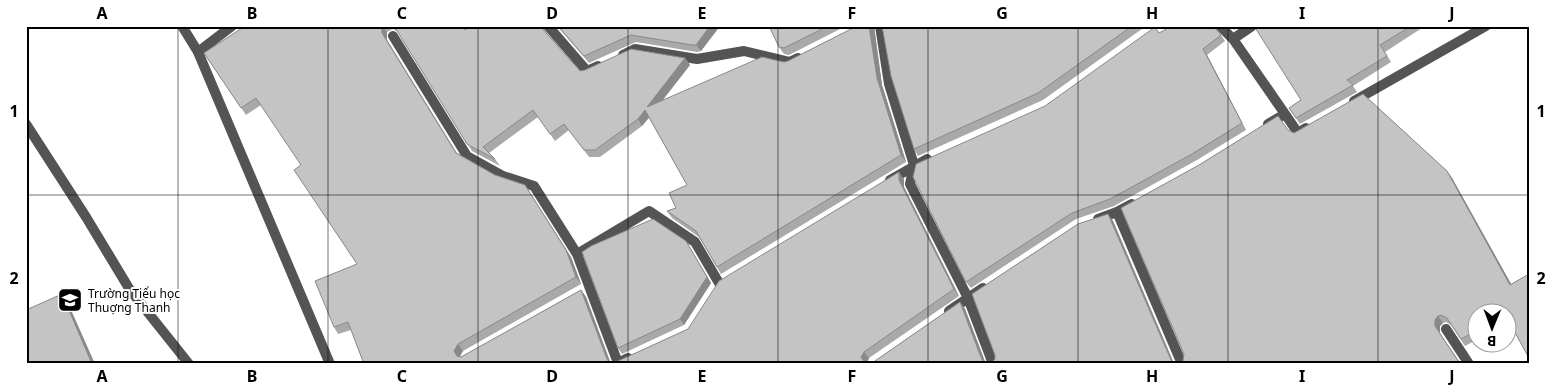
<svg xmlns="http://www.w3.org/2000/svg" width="1555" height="390" viewBox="0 0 1555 390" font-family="'Noto Sans',sans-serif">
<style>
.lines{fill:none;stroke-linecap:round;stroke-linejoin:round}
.service{stroke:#545454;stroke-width:10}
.minor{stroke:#545454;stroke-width:10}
.wall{fill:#a9a9a9}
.shaded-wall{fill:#898989}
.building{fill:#c4c4c4;stroke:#898989}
.grid{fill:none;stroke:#000;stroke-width:1;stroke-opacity:0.55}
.labels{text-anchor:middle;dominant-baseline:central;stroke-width:4;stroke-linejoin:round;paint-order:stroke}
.poi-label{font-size:12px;fill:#000;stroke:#fff;text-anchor:start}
.neatline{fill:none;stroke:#000;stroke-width:2}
.grid-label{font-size:16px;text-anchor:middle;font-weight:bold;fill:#000}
</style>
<rect width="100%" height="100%" fill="#fff"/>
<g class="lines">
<path class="service" d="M 182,26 L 198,52 L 232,26
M 548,26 L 587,71 L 598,66
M 623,55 L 635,49 L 697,59 L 744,51 L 790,62 L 798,58"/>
<path class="minor" d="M 880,26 L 889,84 L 914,165 L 910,184 L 968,298 L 993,364
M 1220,26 L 1233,39 L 1285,114
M 393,36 L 467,156 L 503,176 L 534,186 L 577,254 L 618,363 L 628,358
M 1233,39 L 1252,26
M 198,52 L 330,364
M 1354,101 L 1486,26
M 26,124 L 86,217 L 130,290 L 189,364
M 1268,124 L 1285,114 L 1298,133 L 1306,128
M 890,180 L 927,159
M 1117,212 L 1182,364
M 1098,219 L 1117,212 L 1132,204
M 577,254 L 649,211 L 695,242 L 719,283
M 949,311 L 983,288
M 1446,329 L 1469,364"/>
</g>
<path class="wall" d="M 245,26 L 463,26 L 465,30 L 470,26 L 541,26 L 580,71 L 685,58 L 690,65 L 662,100 L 784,62 L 788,61 L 857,26 L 874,26 L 882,85 L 906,162 L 721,274 L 699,237 L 672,218 L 667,211 L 676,208 L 687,185 L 649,118 L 642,126 L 600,157 L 589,157 L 569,130 L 555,141 L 538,117 L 489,153 L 495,159 L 500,166 L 472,151 L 398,32 L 393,29 L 387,32 L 387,40 L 457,153 L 495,175 L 525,185 L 571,257 L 581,284 L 463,351 L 460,357 L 461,357 L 581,290 L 586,297 L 610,362 L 616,362 L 688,329 L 904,179 L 904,187 L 959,296 L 869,358 L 867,363 L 872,363 L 960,302 L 965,309 L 985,362 L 987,364 L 364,364 L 351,330 L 338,334 L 334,327 L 357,264 L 301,165 L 261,105 L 246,115 L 204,53 Z
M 557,26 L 720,26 L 701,51 L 697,52 L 636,42 L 589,63 Z
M 769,26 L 846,26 L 789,55 L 784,54 L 779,47 Z
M 882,26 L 1146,26 L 1043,100 L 918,156 L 914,149 Z
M 1230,26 L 1240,26 L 1234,30 Z
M 1254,26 L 1425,26 L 1385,52 L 1391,62 L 1353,86 L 1357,92 L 1300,124 L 1289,108 L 1301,100 Z
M 1160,33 L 1221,35 L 1225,41 L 1207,55 L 1246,130 L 1197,160 L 1114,206 L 1076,219 L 971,288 L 966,282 Z
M 1363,94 L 1447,171 L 1452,178 L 1511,284 L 1529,274 L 1529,358 L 1509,322 L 1508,323 L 1508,312 L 1478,312 L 1478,339 L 1465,346 L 1451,325 L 1446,322 L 1443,323 L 1440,326 L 1440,333 L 1459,361 L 1464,364 L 987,364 L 991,363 L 995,359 L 995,355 L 972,294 L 1078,224 L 1108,214 L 1113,221 L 1174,363 L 1179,364 L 1183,361 L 1184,354 L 1121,208 L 1199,165 L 1278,116 L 1288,130 L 1294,133 Z
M 686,241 L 711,283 L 684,325 L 622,354 L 618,348 Z"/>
<path class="shaded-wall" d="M 382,26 L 387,32 L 387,40 L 461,160 L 382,33 Z
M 710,26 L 720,26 L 701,51 L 696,45 Z
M 869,26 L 874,26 L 882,85 L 906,162 L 901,155 L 877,78 Z
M 1203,49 L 1207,55 L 1246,130 L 1242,123 Z
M 685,58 L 690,65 L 652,114 L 647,107 Z
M 645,110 L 649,117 L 642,126 L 638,119 Z
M 1447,171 L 1452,178 L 1515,291 L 1510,285 Z
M 899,172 L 904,179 L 904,187 L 959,296 L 954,289 L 899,180 Z
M 525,185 L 571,257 L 581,284 L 576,277 Z
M 1108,214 L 1113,221 L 1174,364 L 1171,360 Z
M 686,241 L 711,283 L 684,325 L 680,319 Z
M 581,290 L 586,297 L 611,364 L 607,359 Z
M 62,294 L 68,303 L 95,364 L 92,364 Z
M 960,302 L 965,309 L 986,364 L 982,360 Z
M 1438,316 L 1443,323 L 1440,326 L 1440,333 L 1435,326 L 1435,320 Z
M 458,344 L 463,351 L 459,357 L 462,363 L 454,351 Z
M 864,352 L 869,358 L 866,364 L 865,364 L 861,357 Z"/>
<path class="building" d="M 245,26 L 382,26 L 382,33 L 456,153 L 495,175 L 525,185 L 566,250 L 576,277 L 458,344 L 454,351 L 457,356 L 461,357 L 581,290 L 607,359 L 609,362 L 616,362 L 688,329 L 719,281 L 899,172 L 899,180 L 954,289 L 864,352 L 861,357 L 865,363 L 872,363 L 960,302 L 982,360 L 987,364 L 627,364 L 626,362 L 621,364 L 364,364 L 348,322 L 334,327 L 315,281 L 357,264 L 294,170 L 301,165 L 256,98 L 241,108 L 204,53 Z
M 394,26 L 462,26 L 465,30 L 470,26 L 540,26 L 580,71 L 585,70 L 631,49 L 685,58 L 647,107 L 762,57 L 784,62 L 788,61 L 857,26 L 869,26 L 877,78 L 901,155 L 717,267 L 696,231 L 667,211 L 676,208 L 669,193 L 687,185 L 645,110 L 638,119 L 595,150 L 584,150 L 564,124 L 550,134 L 533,110 L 483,147 L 495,159 L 467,144 Z
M 558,26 L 710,26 L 696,45 L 692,45 L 631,35 L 584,56 Z
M 769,26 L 828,26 L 784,48 L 779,47 Z
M 882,26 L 1132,26 L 1038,93 L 914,149 L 891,76 Z
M 1172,26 L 1213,26 L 1221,35 L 1203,49 L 1242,123 L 1192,154 L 1110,199 L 1072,213 L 966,282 L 913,177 L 916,164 L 1045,106 L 1155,27 L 1159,33 Z
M 1254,26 L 1411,26 L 1380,45 L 1387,56 L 1347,80 L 1353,85 L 1296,118 L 1289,108 L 1301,100 Z
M 1363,94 L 1447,171 L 1510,285 L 1529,274 L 1529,358 L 1508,320 L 1508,312 L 1478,312 L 1478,330 L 1461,339 L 1447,318 L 1441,315 L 1438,316 L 1435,320 L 1435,326 L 1458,361 L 1464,364 L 987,364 L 991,363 L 995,359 L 995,355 L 972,294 L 1078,224 L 1108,214 L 1171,360 L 1174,363 L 1179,364 L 1183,361 L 1184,354 L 1121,208 L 1199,165 L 1278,116 L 1288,130 L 1294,133 Z
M 653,219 L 686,241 L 707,277 L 680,319 L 618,348 L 582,252 L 591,246 Z
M 62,294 L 92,364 L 28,364 L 26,360 L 26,310 Z"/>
<path class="grid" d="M 178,26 L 178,364M 328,26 L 328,364M 478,26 L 478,364M 628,26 L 628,364M 778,26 L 778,364M 928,26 L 928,364M 1078,26 L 1078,364M 1228,26 L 1228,364M 1378,26 L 1378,364M 26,195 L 1529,195"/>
<defs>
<symbol id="school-square" viewBox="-11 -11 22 22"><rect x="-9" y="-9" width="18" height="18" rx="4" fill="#000" stroke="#fff"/><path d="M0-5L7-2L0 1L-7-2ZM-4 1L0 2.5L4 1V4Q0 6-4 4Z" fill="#fff"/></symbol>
</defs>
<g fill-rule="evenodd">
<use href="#school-square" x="56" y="286" width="28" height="28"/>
</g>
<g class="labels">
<g class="poi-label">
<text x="88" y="293">Trường Tiểu học<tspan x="88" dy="14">Thuợng Thanh</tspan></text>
</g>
</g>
<rect width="1555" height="390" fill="none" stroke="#ffffff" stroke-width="55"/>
<g transform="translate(1492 328) rotate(181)"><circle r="24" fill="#ffffff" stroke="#999999"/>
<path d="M0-4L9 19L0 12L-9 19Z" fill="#000000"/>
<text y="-8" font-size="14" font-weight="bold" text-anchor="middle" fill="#000000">B</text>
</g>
<rect x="28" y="28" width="1500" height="334" class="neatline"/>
<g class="grid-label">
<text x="102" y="19">A</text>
<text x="252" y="19">B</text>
<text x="402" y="19">C</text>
<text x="552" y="19">D</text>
<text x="702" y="19">E</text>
<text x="852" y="19">F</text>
<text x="1002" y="19">G</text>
<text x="1152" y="19">H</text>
<text x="1302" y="19">I</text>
<text x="1452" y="19">J</text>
<text x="14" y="117">1</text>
<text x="1541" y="117">1</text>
<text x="14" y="284">2</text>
<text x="1541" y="284">2</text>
<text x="102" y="382">A</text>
<text x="252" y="382">B</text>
<text x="402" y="382">C</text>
<text x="552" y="382">D</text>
<text x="702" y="382">E</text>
<text x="852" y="382">F</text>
<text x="1002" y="382">G</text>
<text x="1152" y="382">H</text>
<text x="1302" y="382">I</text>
<text x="1452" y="382">J</text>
</g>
</svg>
